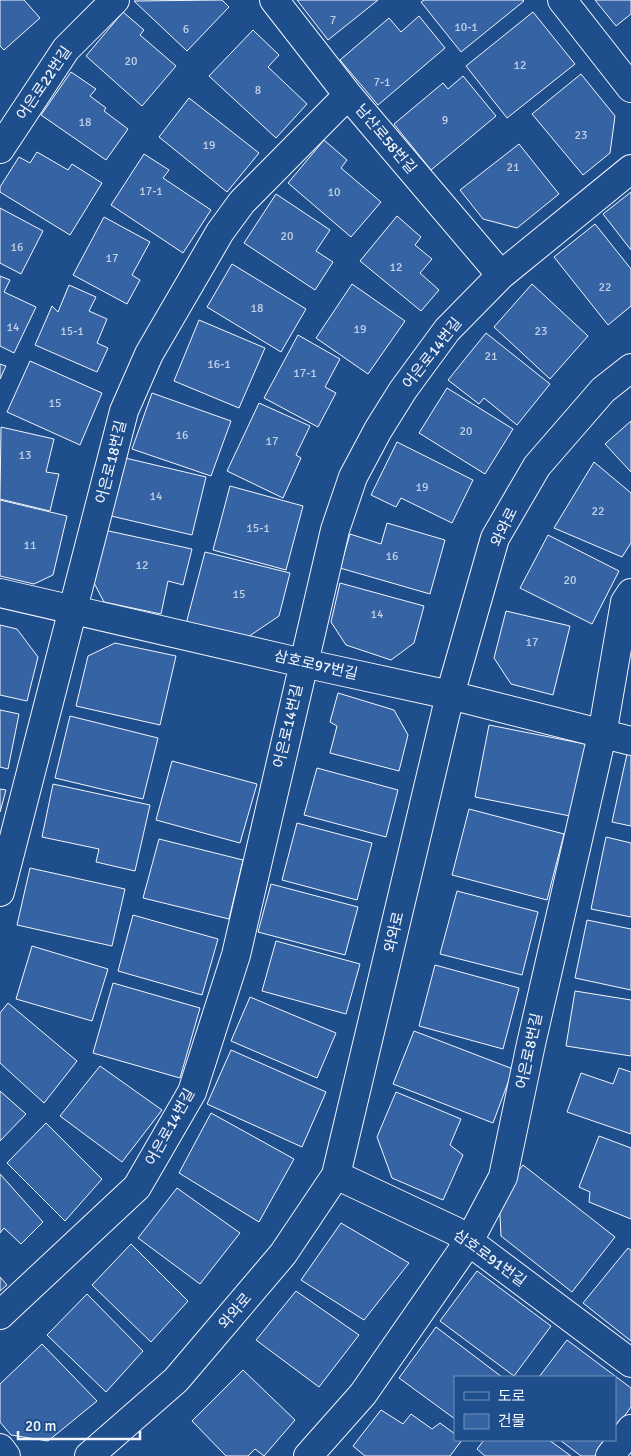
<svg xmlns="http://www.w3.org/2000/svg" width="631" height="1456" viewBox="0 0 631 1456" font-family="Signika,'Noto Sans KR',sans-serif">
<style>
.building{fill:#3563a3;stroke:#f2f6ff}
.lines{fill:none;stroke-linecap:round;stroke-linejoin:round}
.minor-casing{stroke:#f2f6ff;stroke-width:30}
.minor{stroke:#1f4e8c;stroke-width:28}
.labels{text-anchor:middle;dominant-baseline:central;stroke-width:4;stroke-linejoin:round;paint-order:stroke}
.number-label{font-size:12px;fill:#c3d1e8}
.street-label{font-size:15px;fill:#f2f6ff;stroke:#1f4e8c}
</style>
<rect width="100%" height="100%" fill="#1f4e8c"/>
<path class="building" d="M 0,0 L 24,0 L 40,18 L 4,50 L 0,46 Z
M 222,0 L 229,7 L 187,51 L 134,1 Z
M 297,0 L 378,0 L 328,40 Z
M 424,0 L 523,0 L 524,1 L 461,52 L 421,2 Z
M 595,0 L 631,0 L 631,14 L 616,26 Z
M 123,12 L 144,30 L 140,35 L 176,66 L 142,106 L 86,56 Z
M 533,12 L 575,64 L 507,118 L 466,66 Z
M 419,16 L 445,48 L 378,105 L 340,60 L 389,18 L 401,32 Z
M 253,30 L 279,55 L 268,67 L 307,104 L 276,138 L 209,76 Z
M 71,72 L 96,89 L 90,96 L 106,108 L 104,111 L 128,129 L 106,160 L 41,115 Z
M 581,74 L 615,116 L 610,153 L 583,175 L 532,114 Z
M 463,76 L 496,116 L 431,170 L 394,124 L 443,83 L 448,89 Z
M 189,98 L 259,153 L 227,192 L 159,137 Z
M 324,140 L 347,160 L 341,168 L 381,202 L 351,237 L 288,183 Z
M 519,144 L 559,194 L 517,228 L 483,219 L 460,190 Z
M 37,152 L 68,170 L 72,164 L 102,183 L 70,235 L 0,192 L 0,187 L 19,157 L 30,163 Z
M 144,154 L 169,170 L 163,178 L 211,210 L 183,253 L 111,205 Z
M 631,192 L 631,250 L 603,214 Z
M 276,194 L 330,230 L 316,251 L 333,262 L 315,290 L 244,243 Z
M 0,208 L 43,231 L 21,274 L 0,263 Z
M 397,216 L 421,237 L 415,245 L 432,259 L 420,273 L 439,290 L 421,311 L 360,261 Z
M 104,217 L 150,242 L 132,275 L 140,280 L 127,304 L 73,275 Z
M 595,224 L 631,269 L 631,306 L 608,325 L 554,257 Z
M 232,264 L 306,309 L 281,352 L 207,307 Z
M 0,276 L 10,280 L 4,292 L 36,307 L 14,353 L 0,346 Z
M 352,284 L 405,321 L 368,374 L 316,338 Z
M 532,284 L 588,336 L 550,379 L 494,327 Z
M 69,285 L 96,297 L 89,311 L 107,319 L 97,343 L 108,348 L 97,372 L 35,345 L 52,306 L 58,312 Z
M 199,320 L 265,348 L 239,408 L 174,381 Z
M 486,333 L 550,384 L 517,425 L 484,398 L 479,404 L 448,380 Z
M 298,335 L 340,359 L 325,387 L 336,393 L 318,427 L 264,398 Z
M 30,361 L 102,393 L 80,445 L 7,412 Z
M 0,364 L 6,366 L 0,379 Z
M 447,388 L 513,429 L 485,474 L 419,433 Z
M 152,393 L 231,421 L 211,476 L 132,449 Z
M 259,403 L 310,426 L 296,455 L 301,458 L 283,498 L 227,471 Z
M 631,421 L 631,472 L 605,444 Z
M 1,427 L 54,439 L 46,472 L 59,474 L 50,511 L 0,499 Z
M 397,442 L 473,480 L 452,523 L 401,498 L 396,507 L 371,495 Z
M 121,457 L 206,477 L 192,535 L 107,515 Z
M 594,462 L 631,493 L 631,543 L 622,557 L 554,528 Z
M 230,486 L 303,506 L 286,570 L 213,550 Z
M 0,500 L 67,516 L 53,575 L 34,584 L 0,576 Z
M 387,523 L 445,540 L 430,594 L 340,568 L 350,534 L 381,544 Z
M 104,530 L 192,549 L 183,585 L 168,581 L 161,614 L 104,602 L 93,581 Z
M 548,535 L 619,571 L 592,624 L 520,588 Z
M 205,552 L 290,573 L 279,616 L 245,639 L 186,624 Z
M 340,583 L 424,606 L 414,643 L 391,660 L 346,645 L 331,622 Z
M 506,611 L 570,626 L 553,695 L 511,684 L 494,658 Z
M 0,625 L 17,629 L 38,657 L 27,701 L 0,695 Z
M 115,643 L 176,656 L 160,725 L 76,706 L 88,656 Z
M 338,693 L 394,710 L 408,735 L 399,771 L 330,753 L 337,726 L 330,722 Z
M 0,710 L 19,714 L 8,769 L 0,767 Z
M 70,716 L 158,738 L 143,799 L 55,778 Z
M 489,725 L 590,745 L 575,817 L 475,797 Z
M 627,754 L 631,754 L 631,826 L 612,822 Z
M 172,761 L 257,784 L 240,843 L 156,820 Z
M 317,768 L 398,790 L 386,837 L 304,815 Z
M 53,784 L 150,805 L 135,871 L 96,862 L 99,849 L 42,837 Z
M 0,789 L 6,790 L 0,812 Z
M 469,809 L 564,834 L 547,900 L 452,875 Z
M 297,823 L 372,843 L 357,900 L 282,880 Z
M 606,837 L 631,843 L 631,917 L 591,909 Z
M 159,839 L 243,860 L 229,919 L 143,898 Z
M 30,868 L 125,889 L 112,946 L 17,925 Z
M 271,884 L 358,907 L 345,955 L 258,932 Z
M 457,891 L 538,912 L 522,975 L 440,954 Z
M 133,915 L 218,939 L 202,995 L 118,971 Z
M 587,920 L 631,929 L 631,990 L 575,978 Z
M 276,941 L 360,964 L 346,1014 L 262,991 Z
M 32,946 L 108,969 L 92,1021 L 16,999 Z
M 435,965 L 519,988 L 503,1049 L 419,1026 Z
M 113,983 L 200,1008 L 180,1078 L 93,1053 Z
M 575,991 L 631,1000 L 631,1056 L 566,1046 Z
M 250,997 L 336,1033 L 317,1078 L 231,1041 Z
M 8,1003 L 77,1061 L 44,1103 L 0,1063 L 0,1013 Z
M 414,1031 L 513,1069 L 493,1123 L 393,1084 Z
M 231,1050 L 326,1092 L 302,1147 L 207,1104 Z
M 100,1066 L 162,1110 L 122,1162 L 60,1116 Z
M 619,1068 L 631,1072 L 631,1134 L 567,1112 L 581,1073 L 613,1084 Z
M 0,1091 L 26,1114 L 0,1141 Z
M 396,1092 L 461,1119 L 450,1145 L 463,1155 L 443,1200 L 392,1178 L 377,1137 Z
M 211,1113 L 294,1159 L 259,1222 L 179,1173 Z
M 46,1123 L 102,1179 L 65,1221 L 7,1163 Z
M 599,1136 L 631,1148 L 631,1219 L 589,1202 L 590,1192 L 579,1187 Z
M 523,1165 L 615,1237 L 572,1292 L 501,1236 L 499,1196 Z
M 0,1174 L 43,1222 L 21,1244 L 4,1228 L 0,1233 Z
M 177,1188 L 240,1233 L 200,1284 L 138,1238 Z
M 341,1223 L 409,1263 L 364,1320 L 301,1280 Z
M 131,1244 L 188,1301 L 151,1342 L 92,1285 Z
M 628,1248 L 631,1250 L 631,1341 L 583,1303 Z
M 477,1271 L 551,1326 L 514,1376 L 440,1321 Z
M 0,1277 L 7,1285 L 0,1291 Z
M 296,1291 L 359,1335 L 319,1387 L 256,1340 Z
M 87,1294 L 143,1351 L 106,1392 L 47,1335 Z
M 436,1327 L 502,1377 L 455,1377 L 455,1419 L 399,1378 Z
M 567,1340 L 631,1388 L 631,1407 L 615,1429 L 615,1377 L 539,1377 Z
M 42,1344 L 97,1401 L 48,1441 L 11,1435 L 0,1422 L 0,1384 Z
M 243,1370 L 295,1420 L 264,1456 L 255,1449 L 248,1456 L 226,1456 L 192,1421 Z
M 381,1410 L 403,1424 L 411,1414 L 432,1429 L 440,1423 L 455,1434 L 455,1440 L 462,1440 L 450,1456 L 365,1456 L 353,1446 Z
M 484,1440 L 549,1440 L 571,1456 L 485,1456 L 477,1449 Z
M 560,1440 L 607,1440 L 595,1456 L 581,1456 Z"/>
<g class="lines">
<defs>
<path id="minor" d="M 274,0 L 348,95 L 501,275
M 562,0 L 631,88
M 0,149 L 66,49 L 115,0
M 0,593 L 303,663 L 450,695 L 631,741
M 0,892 L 124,411 L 149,354 L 220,232 L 242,202 L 348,95
M 336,1175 L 455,1231 L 631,1363
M 0,1315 L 137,1187 L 192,1092 L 236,955 L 335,530 L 353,477 L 378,430 L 403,390 L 447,330 L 501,275 L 631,169
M 0,1448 L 6,1456
M 89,1456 L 176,1380 L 283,1254 L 336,1175 L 450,695 L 495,538 L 537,466 L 603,390 L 631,368
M 308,1456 L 363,1394 L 469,1241 L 503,1177 L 531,1044 L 602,735 L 625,602 L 631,593
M 610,1456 L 631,1429"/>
</defs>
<use href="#minor" class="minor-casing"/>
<use href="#minor" class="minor"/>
</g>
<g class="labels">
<g class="number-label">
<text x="333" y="20">7</text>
<text x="466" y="27">10-1</text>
<text x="186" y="29">6</text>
<text x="131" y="61">20</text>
<text x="520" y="65">12</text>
<text x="382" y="82">7-1</text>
<text x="258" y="90">8</text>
<text x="445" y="120">9</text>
<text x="85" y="122">18</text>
<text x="581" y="135">23</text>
<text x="209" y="145">19</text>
<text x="513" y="167">21</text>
<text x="151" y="191">17-1</text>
<text x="334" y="192">10</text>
<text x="287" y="236">20</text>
<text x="17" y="247">16</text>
<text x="112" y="258">17</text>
<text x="396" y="267">12</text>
<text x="605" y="287">22</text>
<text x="257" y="308">18</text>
<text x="13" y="327">14</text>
<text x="360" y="329">19</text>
<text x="72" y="331">15-1</text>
<text x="541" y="331">23</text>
<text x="491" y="356">21</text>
<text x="219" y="364">16-1</text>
<text x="305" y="373">17-1</text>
<text x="55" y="403">15</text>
<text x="466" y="431">20</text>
<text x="182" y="435">16</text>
<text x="272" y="441">17</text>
<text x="25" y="455">13</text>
<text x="422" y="487">19</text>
<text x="156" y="496">14</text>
<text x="598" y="511">22</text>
<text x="258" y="528">15-1</text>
<text x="30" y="545">11</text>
<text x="392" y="556">16</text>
<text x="142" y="565">12</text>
<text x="570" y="580">20</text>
<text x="239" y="594">15</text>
<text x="377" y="614">14</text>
<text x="532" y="642">17</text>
</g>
<g class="street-label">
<text transform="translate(44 83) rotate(-56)">어은로22번길</text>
<text transform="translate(386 139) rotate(50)">남산로58번길</text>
<text transform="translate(432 353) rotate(-52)">어은로14번길</text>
<text transform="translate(111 462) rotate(-76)">어은로18번길</text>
<text transform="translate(504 527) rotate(-64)">와와로</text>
<text transform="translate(316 665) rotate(13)">삼호로97번길</text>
<text transform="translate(288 726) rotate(-77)">어은로14번길</text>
<text transform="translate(394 932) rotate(-77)">와와로</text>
<text transform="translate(529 1051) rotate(-78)">어은로8번길</text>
<text transform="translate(170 1127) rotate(-61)">어은로14번길</text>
<text transform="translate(490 1258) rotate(36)">삼호로91번길</text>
<text transform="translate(235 1311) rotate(-50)">와와로</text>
</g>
</g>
<rect x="454" y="1376" width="162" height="65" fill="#1f4e8c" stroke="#7391ba"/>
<rect x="464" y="1392" width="25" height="8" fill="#1f4e8c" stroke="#7391ba"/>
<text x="498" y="1401" font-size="15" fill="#f2f6ff">도로</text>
<rect x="464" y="1414" width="25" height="15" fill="#3563a3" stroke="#7391ba"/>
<text x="498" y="1426" font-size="15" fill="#f2f6ff">건물</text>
<path d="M18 1431v8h122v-8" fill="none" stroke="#f2f6ff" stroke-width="2.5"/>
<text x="25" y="1431" font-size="15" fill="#f2f6ff" stroke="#1f4e8c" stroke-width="4" paint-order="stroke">20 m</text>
</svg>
